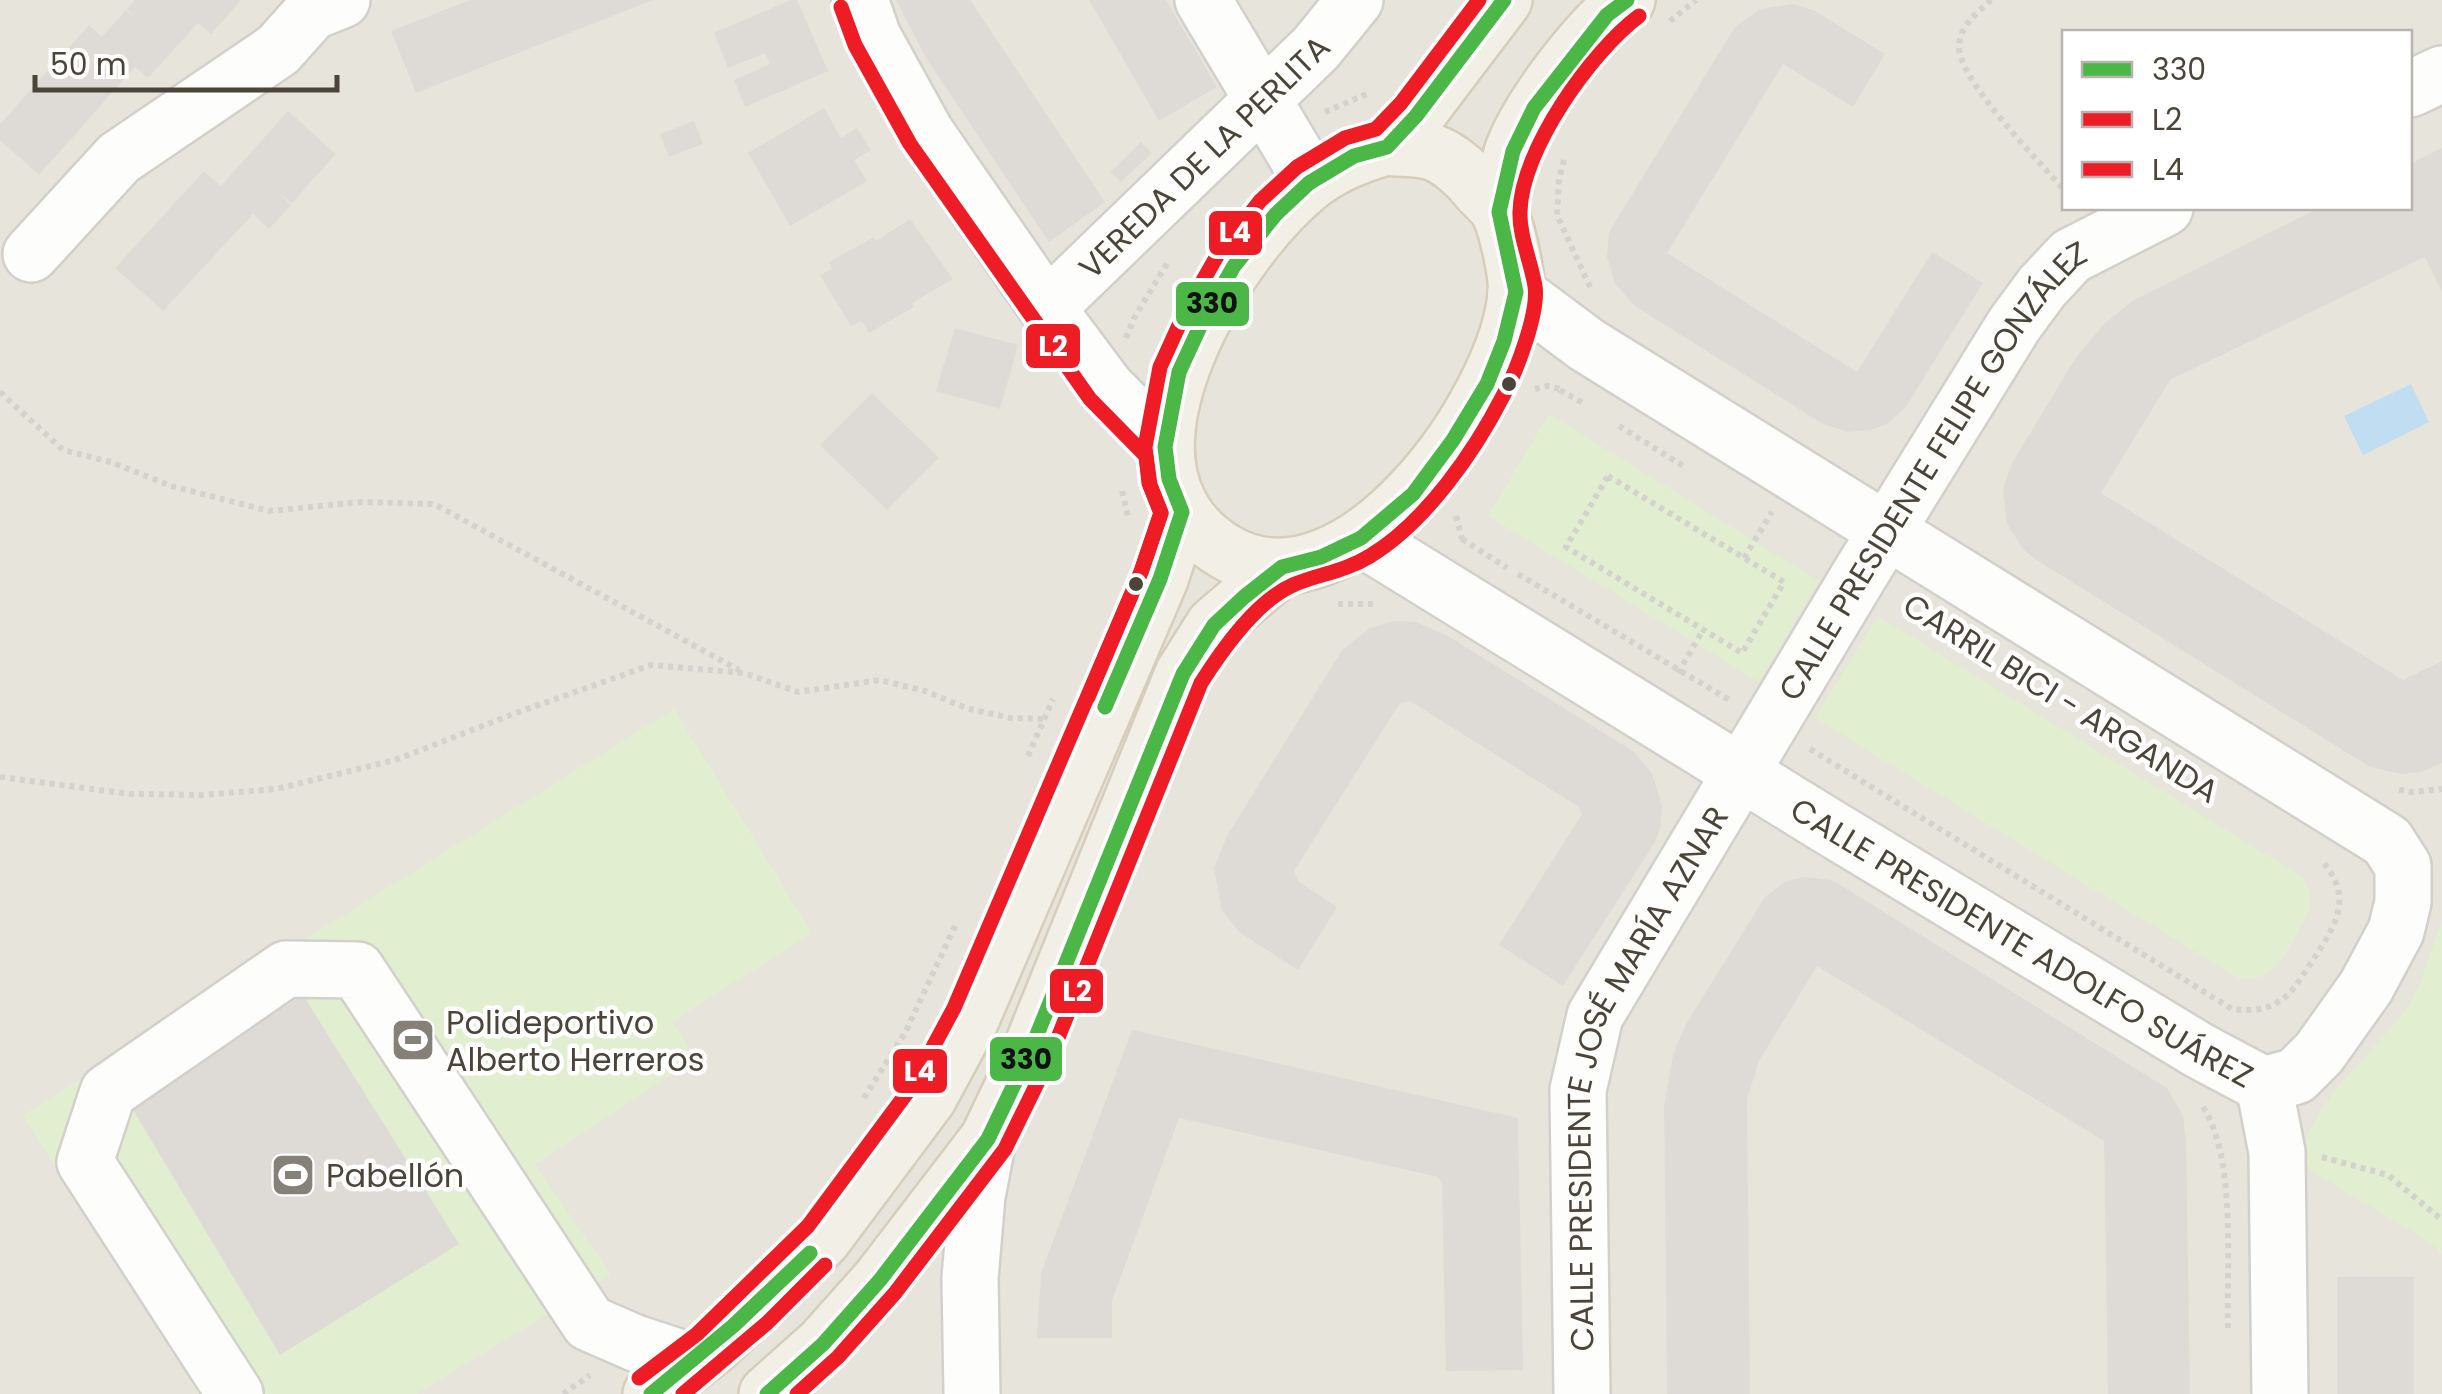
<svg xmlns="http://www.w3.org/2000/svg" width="2442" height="1394" viewBox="0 0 2442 1394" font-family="Poppins,sans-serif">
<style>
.residential{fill:#e7e4dc;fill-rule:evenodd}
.green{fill:#e1eecf}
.water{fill:#c0ddf1}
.building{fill:#dedbd6}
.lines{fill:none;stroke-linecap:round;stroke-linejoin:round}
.minor-casing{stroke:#d2d0cb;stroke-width:60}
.major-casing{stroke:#d6cebb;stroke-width:60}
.path{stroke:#d3d2cc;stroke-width:6;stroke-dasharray:5 5;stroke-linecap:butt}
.minor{stroke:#fdfdfc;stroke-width:55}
.major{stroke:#f2efe6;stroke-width:55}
.bus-1-casing{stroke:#fff;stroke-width:22}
.bus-2-casing{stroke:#fff;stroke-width:22}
.bus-3-casing{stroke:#fff;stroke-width:22}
.bus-1{stroke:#4ab747;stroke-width:15}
.bus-2{stroke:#ee1c25;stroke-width:15}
.bus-3{stroke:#ee1c25;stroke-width:15}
.bus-dot{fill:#4b4439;stroke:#fff;stroke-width:4}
.labels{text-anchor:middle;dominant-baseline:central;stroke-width:9;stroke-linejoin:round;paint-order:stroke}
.street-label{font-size:32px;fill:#4b4439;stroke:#fff}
.poi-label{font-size:32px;fill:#4b4439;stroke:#fff;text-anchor:start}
.line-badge{stroke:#fff;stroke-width:4}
.badge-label{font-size:28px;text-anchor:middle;font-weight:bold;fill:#fff}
.pale-badge-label{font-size:28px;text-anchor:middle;font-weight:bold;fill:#111}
</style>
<rect width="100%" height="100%" fill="#f4f2ee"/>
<path class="residential" d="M 0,0 L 2442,0 L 2442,1394 L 0,1394 ZM 2064,32 L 2410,32 L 2410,208 L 2064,208 Z"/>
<path class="green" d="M 1549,414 L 1819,581 L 1759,682 L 1488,516 Z
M 1878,616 L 2301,876 C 2310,887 2312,897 2309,911 C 2292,939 2277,987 2238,978 L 1815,718 Z
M 674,709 L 812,933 L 672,1022 L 697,1058 L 535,1164 L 611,1275 L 417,1394 L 198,1394 L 23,1115 Z
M 2442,922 L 2442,1255 L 2431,1243 L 2314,1173 L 2304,1164 C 2299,1111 2377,1050 2406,1009 C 2422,985 2431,949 2442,922 Z"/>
<path class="water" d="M 2411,384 L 2429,422 L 2363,455 L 2344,416 Z"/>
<path class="building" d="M 135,0 L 241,0 L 211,34 L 198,23 L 148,78 L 135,67 L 39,175 L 0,140 L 0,124 L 89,25 L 102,37 L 126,10 L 138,21 L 127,9 Z
M 470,0 L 653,0 L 416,93 L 391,31 Z
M 791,0 L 797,0 L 828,71 L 745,107 L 734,80 L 770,64 L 765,53 L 728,68 L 714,33 Z
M 896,0 L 970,0 L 1105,202 L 1049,242 L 926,58 Z
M 1089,0 L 1166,0 L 1217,87 L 1159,121 Z
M 1793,4 L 1815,11 L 1885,54 L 1853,107 L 1783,64 L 1667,253 L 1857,372 L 1932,252 L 1983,283 L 1905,408 L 1887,424 L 1871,430 L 1847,432 L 1823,424 L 1635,306 L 1615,284 L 1607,256 L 1609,233 L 1615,222 L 1735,27 L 1760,9 Z
M 824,108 L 841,138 L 857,128 L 871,150 L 854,160 L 867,181 L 790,226 L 748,153 Z
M 288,111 L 336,154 L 292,203 L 279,193 L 291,205 L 269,229 L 253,214 L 163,311 L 115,268 L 204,171 L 221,186 Z
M 694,121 L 703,144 L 669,157 L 660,134 Z
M 1141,142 L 1152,153 L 1121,182 L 1110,172 Z
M 2442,148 L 2442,292 L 2425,257 L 2170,380 L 2101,493 L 2403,680 L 2442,661 L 2442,763 L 2421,772 L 2401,774 L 2370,767 L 2035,559 L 2023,549 L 2007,524 L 2003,489 L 2012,463 L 2077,356 L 2104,324 L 2132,301 L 2319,208 L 2410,208 L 2410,164 Z
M 910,219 L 953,279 L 912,303 L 914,307 L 869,333 L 862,321 L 851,326 L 820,275 L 832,269 L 829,262 L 874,237 L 876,241 Z
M 955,328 L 1018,345 L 1000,409 L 936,391 Z
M 872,393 L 939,458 L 887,510 L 820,445 Z
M 1393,621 L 1416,622 L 1448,636 L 1633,751 L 1652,773 L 1662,806 L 1660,829 L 1655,842 L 1563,986 L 1499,945 L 1582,814 L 1579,807 L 1410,701 L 1400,703 L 1294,871 L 1298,881 L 1337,907 L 1298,970 L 1239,932 L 1222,910 L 1214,868 L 1227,836 L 1342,650 L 1370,628 Z
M 1805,877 L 1831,880 L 1842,886 L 2167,1088 L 2183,1116 L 2186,1141 L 2190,1394 L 2108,1394 L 2104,1141 L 1817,966 L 1759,1061 L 1747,1099 L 1750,1394 L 1667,1394 L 1664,1107 L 1673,1055 L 1686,1024 L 1765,897 L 1786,881 Z
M 303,995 L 459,1244 L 280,1355 L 130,1105 Z
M 1132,1030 L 1518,1118 L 1523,1370 L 1446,1371 L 1442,1184 L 1438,1177 L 1179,1118 L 1112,1301 L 1112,1338 L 1037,1338 L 1041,1273 Z
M 2337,1277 L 2414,1277 L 2414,1394 L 2337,1394 Z"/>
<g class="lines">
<defs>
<g id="minor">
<path d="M 860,0 L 873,37 L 926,133 L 1047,308 L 1106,387 L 1165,447"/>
<path d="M 1203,0 L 1297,157 L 1309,183"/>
<path d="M 2410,89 L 2442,74"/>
<path d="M 31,254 L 119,158 L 278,50 L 312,12 L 342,0"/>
<path id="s1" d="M 1047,308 L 1316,48 L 1355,0"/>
<path id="s2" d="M 1361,538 L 1826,825 L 2200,1051 L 2264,1085 L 2296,1076 L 2319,1053 L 2366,987 L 2396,931 L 2403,902 L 2403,866 L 2387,841 L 1587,345 L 1516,292"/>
<path d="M 2264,1085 L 2277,1152 L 2280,1394"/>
<path d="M 235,1394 L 85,1162 L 108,1092 L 286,969 L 357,970 L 589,1323 L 635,1343 L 693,1362"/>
<path d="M 972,1394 L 970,1278 L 977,1196 L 988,1139"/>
<path id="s3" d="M 1582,1394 L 1578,1090 L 1595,1016 L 1860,574 L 2014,325 L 2042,287 L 2071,256 L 2165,208"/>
</g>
<path id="major" d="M 1387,147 C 1401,149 1419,148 1432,152 C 1450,158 1468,175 1479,189 C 1485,196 1495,204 1499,212 C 1507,228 1518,276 1516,294 C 1507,401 1350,625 1226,552 C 1089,472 1220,258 1306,186 C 1330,166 1357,155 1387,147 Z
M 1387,147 L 1416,116 L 1504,0
M 1499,212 C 1504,192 1506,170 1513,150 C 1531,104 1588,30 1627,0
M 651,1394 L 710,1349 L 768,1296 L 823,1239 L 929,1097 L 972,1017 L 1160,579 L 1182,512
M 767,1394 L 823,1344 L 880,1280 L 988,1139 L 1032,1047 L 1183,674 L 1214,625 L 1282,567"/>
</defs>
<use href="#minor" class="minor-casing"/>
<use href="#major" class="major-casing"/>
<path class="path" d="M 1991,0 C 1978,12 1961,25 1959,44 C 1954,76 2042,164 2064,190
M 1670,21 L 1696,0
M 1325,112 L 1369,93
M 1564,160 L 1559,179 L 1557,215 L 1591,289
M 1126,338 L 1134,318 L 1168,262
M 1535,389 L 1548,386 L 1560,389
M 1560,390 L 1583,403
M 0,392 L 63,450 L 111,462 L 171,486 L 269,511 L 362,502 L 434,504 L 739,670
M 1619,426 L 1685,467
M 1608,476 L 1784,582 L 1742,653 L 1566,547 Z
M 1122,491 L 1128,517
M 1456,516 L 1462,539 L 1460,542
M 1462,539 L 1507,568
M 1744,558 L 1772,512
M 1518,574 L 1731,701
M 1338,604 L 1375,604
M 1678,673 L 1703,630
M 1810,749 L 2232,1009 C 2248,1011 2264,1011 2278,1002 C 2292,994 2300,979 2309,966 C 2333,929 2357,899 2321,860
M 1028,756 L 1053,699
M 0,777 L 130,794 L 202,795 L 276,789 L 395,760 L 516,713 L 651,665 L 744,673 L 798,692 L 880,680 L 925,691 L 966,708 L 1010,718 L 1043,719
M 2399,790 L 2411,792 L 2442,789
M 864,1098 L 906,1031 L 956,924
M 2203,1107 C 2237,1160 2226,1266 2228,1330
M 2322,1157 L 2388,1175 L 2442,1220
M 563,1394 L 590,1375"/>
<use href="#minor" class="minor"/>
<use href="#major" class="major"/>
<defs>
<path id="bus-1" d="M 1105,707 L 1160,579 L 1182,512 L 1169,479 L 1165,447 L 1179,372 L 1203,320 L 1234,266 L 1276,214 L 1309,183 L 1354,156 L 1387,147 L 1416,116 L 1504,0
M 651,1394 L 733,1326 L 810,1253
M 767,1394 L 823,1344 L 880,1280 L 988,1139 L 1032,1047 L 1183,674 L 1214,625 L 1244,597 L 1282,567 L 1321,557 L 1361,538 L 1413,494 L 1453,440 L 1487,384 L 1504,341 L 1516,292 L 1499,212 L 1513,151 L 1534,108 L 1607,15 L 1627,0"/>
<path id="bus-2" d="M 841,7 L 855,45 L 910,144 L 1090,399 L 1146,456 L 1150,485 L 1161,513 L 1141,572 L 1088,697
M 683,1394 L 767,1323 L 825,1265
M 797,1394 L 838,1357 L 895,1293 L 1005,1149 L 1051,1055 L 1201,683 C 1222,650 1256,601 1293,585 C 1318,574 1344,572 1370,556 C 1426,522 1475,451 1504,394 C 1517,370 1539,312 1535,286 C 1531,262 1519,235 1520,212 C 1521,150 1591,52 1639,16"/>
<path id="bus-3" d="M 639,1378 L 697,1334 L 808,1226 L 912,1086 L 954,1008 L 1141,572 L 1161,513 L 1149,483 L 1145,447 L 1160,367 L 1185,312 L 1217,256 L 1260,201 L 1297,167 L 1345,138 L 1376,129 L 1401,103 L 1479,0"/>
</defs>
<use href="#bus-1" class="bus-1-casing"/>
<use href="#bus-2" class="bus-2-casing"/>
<use href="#bus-3" class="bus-3-casing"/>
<use href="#bus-1" class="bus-1"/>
<use href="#bus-2" class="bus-2"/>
<use href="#bus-3" class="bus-3"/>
</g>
<defs>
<symbol id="stadium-square" viewBox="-11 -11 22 22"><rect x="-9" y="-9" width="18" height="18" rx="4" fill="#868178" stroke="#fff"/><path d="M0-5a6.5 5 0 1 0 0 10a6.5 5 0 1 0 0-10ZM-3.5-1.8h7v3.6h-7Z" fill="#fff"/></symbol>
</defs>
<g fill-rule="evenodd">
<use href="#stadium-square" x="388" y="1015" width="50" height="50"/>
<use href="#stadium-square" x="268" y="1150" width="50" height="50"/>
</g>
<g class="bus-dot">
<circle cx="1509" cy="384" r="9"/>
<circle cx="1136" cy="584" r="9"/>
</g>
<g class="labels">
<g class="street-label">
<text stroke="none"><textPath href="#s1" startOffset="218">VEREDA DE LA PERLITA</textPath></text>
<text stroke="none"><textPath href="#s3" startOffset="1022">CALLE PRESIDENTE FELIPE GONZÁLEZ</textPath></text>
<text transform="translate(2061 698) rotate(32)">CARRIL BICI - ARGANDA</text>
<text stroke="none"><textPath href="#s2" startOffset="775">CALLE PRESIDENTE ADOLFO SUÁREZ</textPath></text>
<text stroke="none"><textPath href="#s3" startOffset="332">CALLE PRESIDENTE JOSÉ MARÍA AZNAR</textPath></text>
</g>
<g class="poi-label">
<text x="446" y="1022">Polideportivo<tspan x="446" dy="37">Alberto Herreros</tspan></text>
<text x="326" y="1175">Pabellón</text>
</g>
</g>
<g class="line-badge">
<rect x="1207" y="209" width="57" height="48" rx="10" fill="#ee1c25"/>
<rect x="1174" y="280" width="77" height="48" rx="10" fill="#4ab747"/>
<rect x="1024" y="322" width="58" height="48" rx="10" fill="#ee1c25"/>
<rect x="1048" y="967" width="57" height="48" rx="10" fill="#ee1c25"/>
<rect x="988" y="1035" width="76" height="48" rx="10" fill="#4ab747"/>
<rect x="891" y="1047" width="58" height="48" rx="10" fill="#ee1c25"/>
</g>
<g class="badge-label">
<text x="1235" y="242">L4</text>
<text x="1053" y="356">L2</text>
<text x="1077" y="1001">L2</text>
<text x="920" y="1081">L4</text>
</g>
<g class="pale-badge-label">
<text x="1212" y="313">330</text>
<text x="1026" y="1069">330</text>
</g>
<rect x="2062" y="30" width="350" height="180" fill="#ffffff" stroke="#b7b4b0" stroke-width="2.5"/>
<rect x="2082" y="62" width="50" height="15" fill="#4ab747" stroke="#b7b4b0" stroke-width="2.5"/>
<text x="2152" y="80" font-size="30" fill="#4b4439">330</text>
<rect x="2082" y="112" width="50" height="15" fill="#ee1c25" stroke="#b7b4b0" stroke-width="2.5"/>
<text x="2152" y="130" font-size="30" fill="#4b4439">L2</text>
<rect x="2082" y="162" width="50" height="15" fill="#ee1c25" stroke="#b7b4b0" stroke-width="2.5"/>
<text x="2152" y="180" font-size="30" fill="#4b4439">L4</text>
<path d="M35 75v15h302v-15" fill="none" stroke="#4b4439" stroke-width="5"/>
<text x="50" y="75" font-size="30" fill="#4b4439" stroke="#ffffff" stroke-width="8" paint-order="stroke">50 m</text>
</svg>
